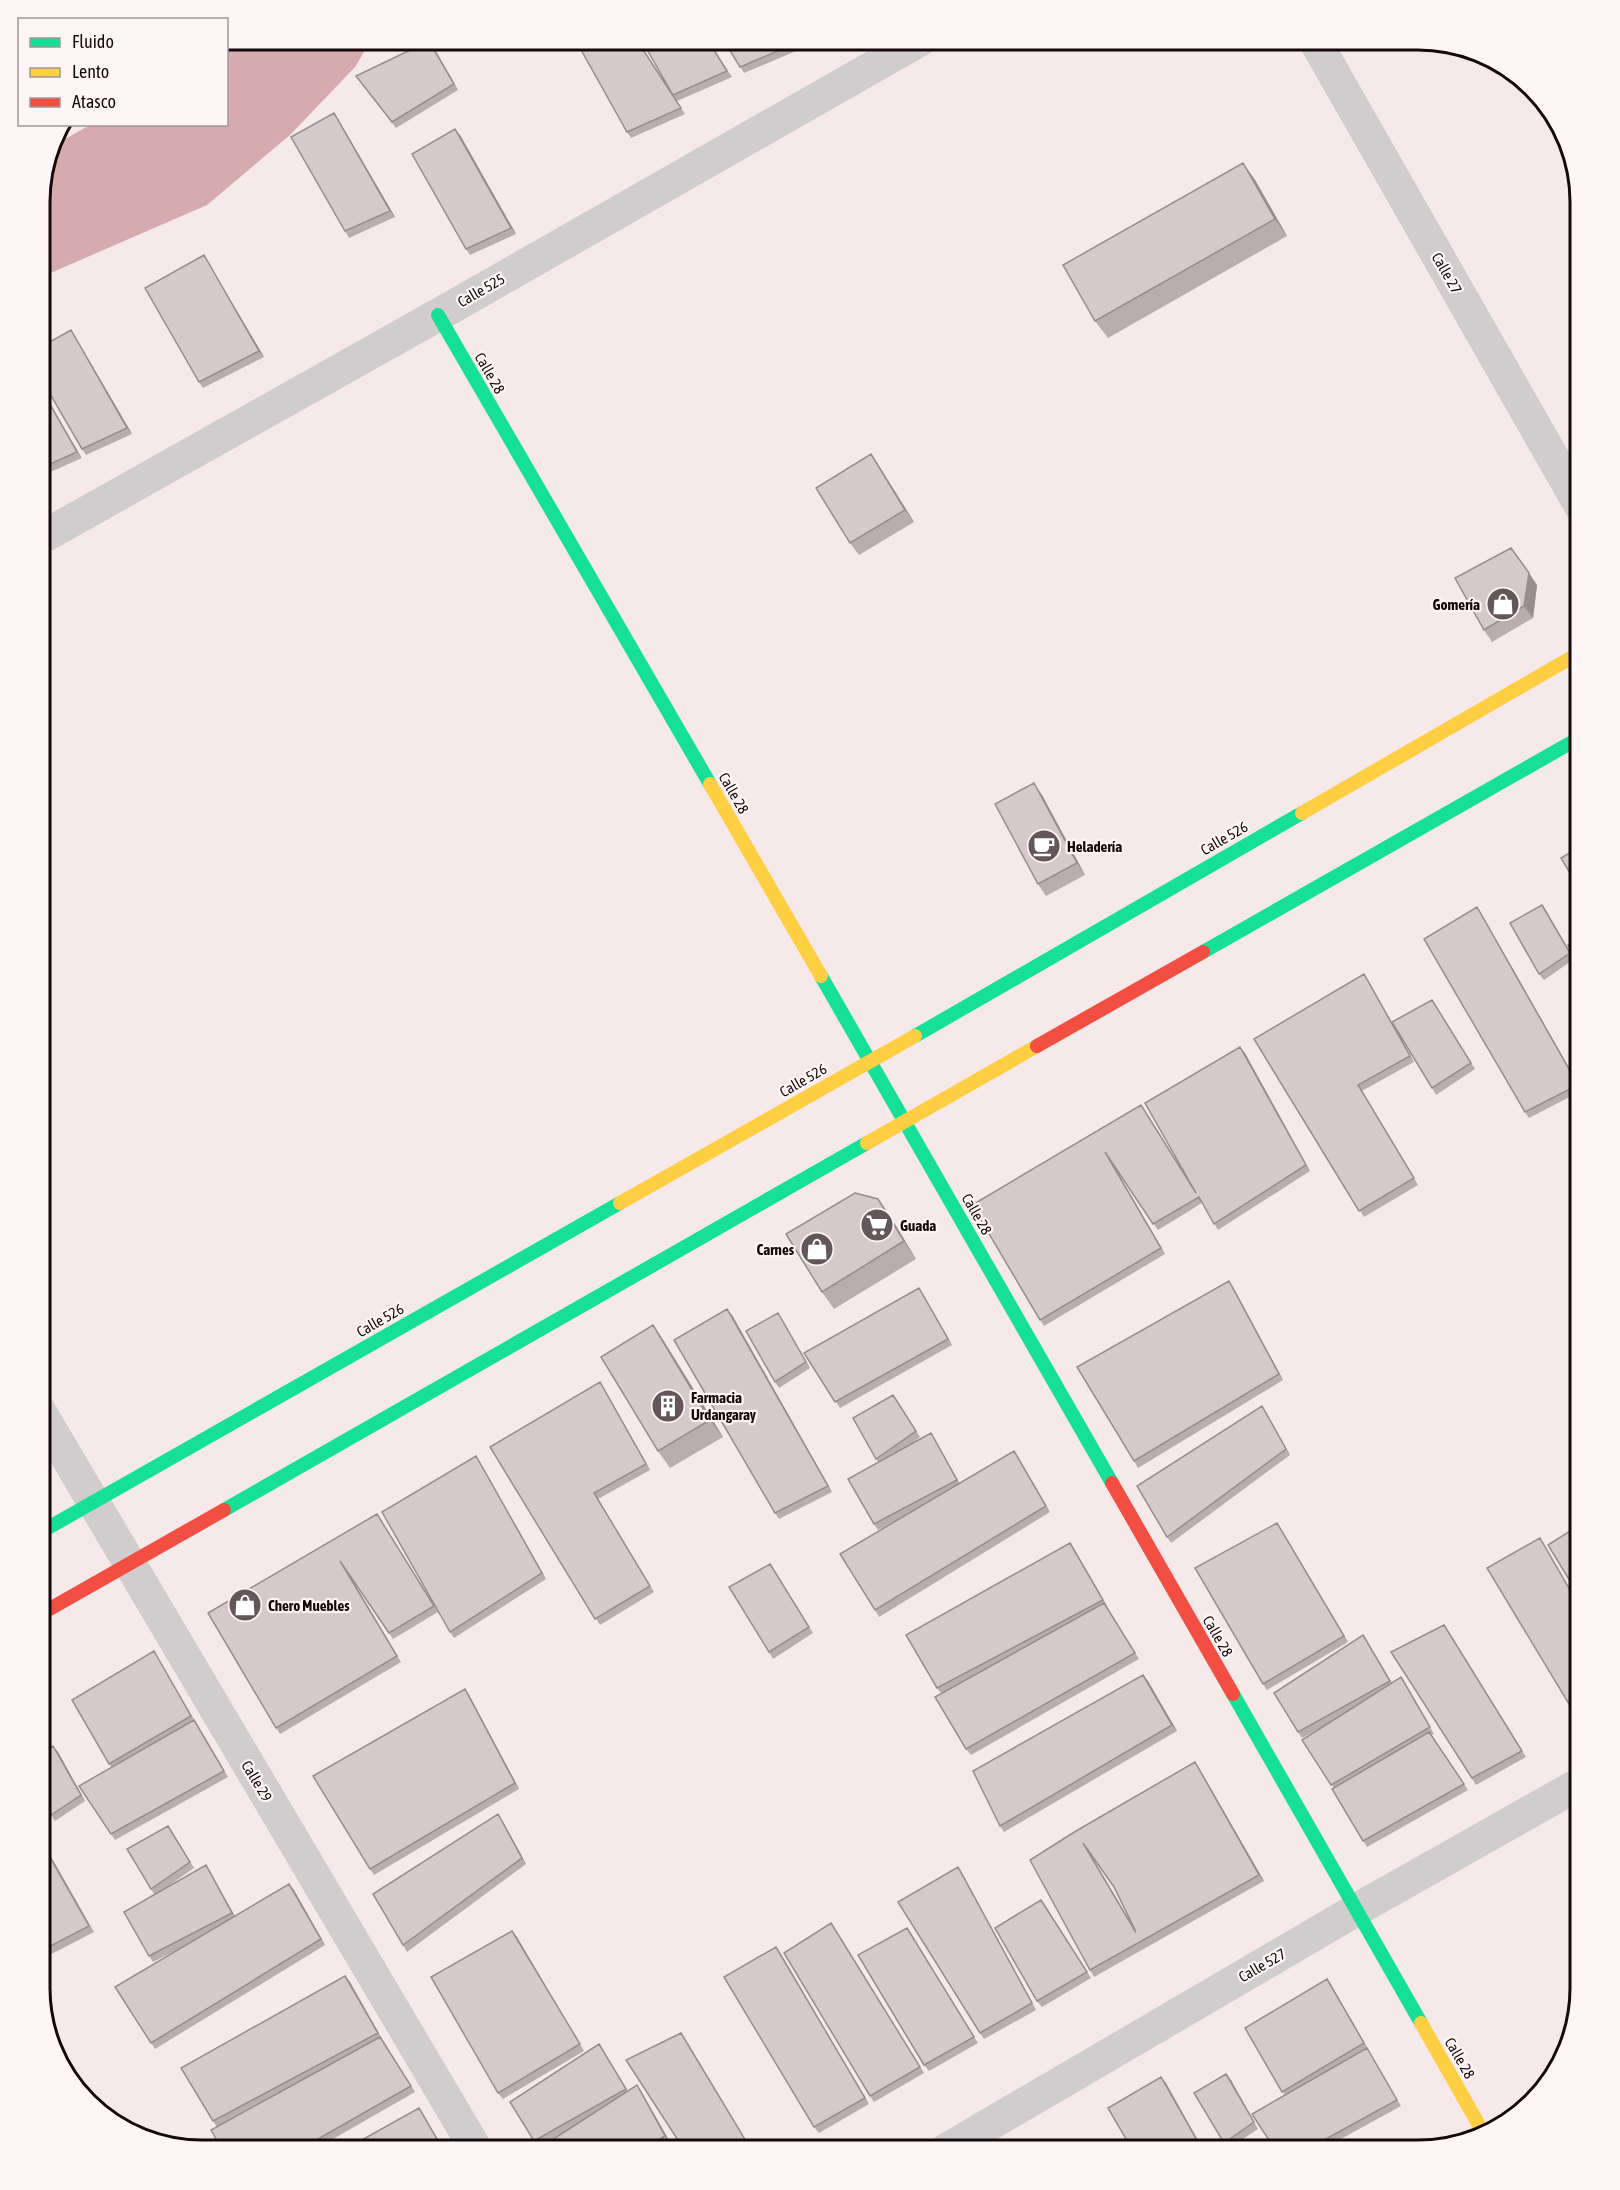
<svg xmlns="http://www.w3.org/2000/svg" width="1620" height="2190" viewBox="0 0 1620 2190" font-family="'Asap Condensed',sans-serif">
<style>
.water{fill:#d5abb0}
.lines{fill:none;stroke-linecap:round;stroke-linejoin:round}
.street{stroke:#d1cdce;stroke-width:33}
.fast{stroke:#16e098;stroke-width:14}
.slow{stroke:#ffcf43;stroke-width:14}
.jam{stroke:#f24e42;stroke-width:14}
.wall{fill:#b8adaf;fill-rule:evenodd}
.shaded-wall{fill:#968d8e}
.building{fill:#d6c9cb;stroke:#968d8e;stroke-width:1.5;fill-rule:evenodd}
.labels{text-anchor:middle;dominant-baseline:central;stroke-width:4.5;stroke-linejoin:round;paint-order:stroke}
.street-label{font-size:15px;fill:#15090b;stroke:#fdf5f6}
.poi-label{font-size:15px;font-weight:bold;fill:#15090b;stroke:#fdf5f6;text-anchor:start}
.rim{fill:none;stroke:#15090b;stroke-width:3}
</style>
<rect width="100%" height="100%" fill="#f6e9ea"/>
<path class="water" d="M 227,39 L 371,39 L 356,66 L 290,135 L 207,205 L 39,278 L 39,191 L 51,147 L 90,125 L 226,124 Z"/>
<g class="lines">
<path class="street" d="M 1314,39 L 1581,507
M 39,539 L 438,315 L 922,39
M 39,1410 L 477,2151
M 944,2151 L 1356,1910 L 1581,1783"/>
<path class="fast" d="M 438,315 L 710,784
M 1203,952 L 1581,737
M 821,976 L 1112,1483
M 915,1036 L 1302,813
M 224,1510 L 867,1143
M 39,1533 L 620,1203
M 1233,1694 L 1421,2023"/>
<path class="slow" d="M 710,784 L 821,976
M 1302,813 L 1581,652
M 867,1143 L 1037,1046
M 620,1203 L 915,1036
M 1421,2023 L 1483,2132"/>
<path class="jam" d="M 1037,1046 L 1203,952
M 1112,1483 L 1233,1694
M 39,1615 L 224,1510"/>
</g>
<path class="wall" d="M 637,39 L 685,114 L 631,138 L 627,132 Z
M 707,39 L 732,77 L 677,101 L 673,95 Z
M 723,39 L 788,39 L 796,51 L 744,73 Z
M 794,39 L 807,39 L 797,43 Z
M 429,41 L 458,90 L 396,128 L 361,82 Z
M 338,119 L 395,217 L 349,238 L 345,231 Z
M 460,135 L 516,234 L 470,255 L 466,249 Z
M 1243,163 L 1255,180 L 1287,236 L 1108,338 L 1095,321 Z
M 204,255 L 264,357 L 203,388 L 199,382 Z
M 71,330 L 132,434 L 86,455 L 82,449 Z
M 39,384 L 82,458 L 39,477 Z
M 879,466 L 914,522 L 859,555 L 850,543 Z
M 1537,585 L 1533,618 L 1492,642 L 1484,630 Z
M 1042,795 L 1085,875 L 1046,896 L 1038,884 Z
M 1477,907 L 1581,1089 L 1581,1091 L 1529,1118 L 1525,1112 Z
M 1546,911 L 1574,959 L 1544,980 L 1539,974 Z
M 1364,974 L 1414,1062 L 1362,1091 L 1418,1185 L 1364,1217 L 1254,1039 Z
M 1432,1000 L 1475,1069 L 1436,1095 L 1432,1088 Z
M 1240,1047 L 1310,1171 L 1218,1230 L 1202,1203 L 1158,1230 L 1110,1160 L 1165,1254 L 1044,1326 L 972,1205 L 1141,1105 L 1192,1186 L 1145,1103 Z
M 878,1199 L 890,1216 L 916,1259 L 834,1309 L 822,1292 Z
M 1233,1287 L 1283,1380 L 1138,1468 L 1134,1461 Z
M 919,1288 L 952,1345 L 840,1408 L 804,1353 Z
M 778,1313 L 810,1368 L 779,1388 L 775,1382 Z
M 732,1315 L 832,1492 L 779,1519 L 775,1513 Z
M 653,1325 L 665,1343 L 723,1437 L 670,1468 L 658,1451 Z
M 600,1382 L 650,1470 L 598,1499 L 654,1592 L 600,1625 L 490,1447 Z
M 897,1401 L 920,1437 L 913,1442 L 931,1433 L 959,1483 L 1014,1451 L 1050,1512 L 879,1617 L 875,1610 L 899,1519 L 878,1530 L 874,1524 L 878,1462 L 853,1418 Z
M 1262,1406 L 1290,1455 L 1171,1543 L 1167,1537 Z
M 476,1456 L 546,1579 L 454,1638 L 450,1632 Z
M 381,1520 L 438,1612 L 393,1639 L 345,1568 L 401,1662 L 280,1734 L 208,1613 Z
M 1277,1523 L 1348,1642 L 1267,1690 L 1263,1684 Z
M 1070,1543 L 1107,1606 L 1106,1606 L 1139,1659 L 971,1755 L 966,1749 L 941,1693 L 937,1688 Z
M 770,1564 L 813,1633 L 773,1659 L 769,1652 Z
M 1448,1631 L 1526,1757 L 1476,1785 L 1391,1652 Z
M 1367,1641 L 1392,1683 L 1401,1677 L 1405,1683 L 1434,1734 L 1431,1735 L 1468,1790 L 1367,1847 L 1334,1788 L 1302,1740 L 1328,1724 L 1302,1738 L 1298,1732 Z
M 158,1658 L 228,1777 L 115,1840 L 79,1786 L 112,1767 L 109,1764 Z
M 1143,1675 L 1177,1731 L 1004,1832 L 1000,1826 Z
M 465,1689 L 469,1695 L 519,1789 L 374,1875 L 370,1869 Z
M 58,1752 L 85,1801 L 55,1821 L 51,1815 Z
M 1195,1762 L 1264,1881 L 1094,1977 L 1090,1970 L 1030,1860 ZM 1087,1849 L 1114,1887 L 1135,1930 Z
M 502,1820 L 526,1864 L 407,1952 L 403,1945 Z
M 172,1832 L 194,1868 L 167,1887 L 206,1865 L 235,1916 L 289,1884 L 325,1945 L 155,2049 L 115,1987 L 185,1946 L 153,1962 L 149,1956 L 154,1894 L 151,1889 Z
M 39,1836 L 94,1932 L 40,1960 L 39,1958 Z
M 958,1867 L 962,1873 L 1036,2010 L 984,2039 L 980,2033 Z
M 1045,1906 L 1091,1978 L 1042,2007 L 1037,2001 Z
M 835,1929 L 924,2073 L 874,2102 L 870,2096 Z
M 512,1931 L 584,2051 L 503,2099 L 498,2093 Z
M 911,1934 L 978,2043 L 929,2071 L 924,2065 Z
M 776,1947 L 869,2104 L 819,2133 L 814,2127 Z
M 345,1976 L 382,2039 L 415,2092 L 312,2151 L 223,2151 L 217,2127 L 213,2121 Z
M 1331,1985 L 1401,2106 L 1319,2151 L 1276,2151 L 1285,2095 L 1282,2092 Z
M 599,2044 L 628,2091 L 637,2085 L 641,2091 L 670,2142 L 667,2144 L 672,2151 L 540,2151 L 564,2132 L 538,2147 L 534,2141 Z
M 1226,2074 L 1258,2129 L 1228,2149 L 1224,2143 Z"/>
<path class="shaded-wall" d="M 429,41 L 434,48 L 458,90 L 454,84 Z
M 334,113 L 338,119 L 395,217 L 390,211 Z
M 455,129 L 460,135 L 516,234 L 511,228 Z
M 1243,163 L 1255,180 L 1287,236 L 1275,219 Z
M 204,255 L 208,262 L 264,357 L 259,351 Z
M 71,330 L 75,336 L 132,434 L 127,428 Z
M 871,454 L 879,466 L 914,522 L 905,510 Z
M 1529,573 L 1537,585 L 1533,618 L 1524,606 Z
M 1034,783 L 1042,795 L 1085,875 L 1077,863 Z
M 1542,905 L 1546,911 L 1574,959 L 1570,953 Z
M 1477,907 L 1481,913 L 1581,1089 L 1578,1085 Z
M 1364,974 L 1368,980 L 1414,1062 L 1410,1056 Z
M 1240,1047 L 1245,1053 L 1310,1171 L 1306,1165 Z
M 1105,1152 L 1109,1158 L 1165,1254 L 1161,1248 Z
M 878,1199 L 890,1216 L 916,1259 L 904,1241 Z
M 1229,1281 L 1233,1287 L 1283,1380 L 1279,1374 Z
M 919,1288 L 923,1294 L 952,1345 L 948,1339 Z
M 727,1309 L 732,1315 L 832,1492 L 828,1486 Z
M 778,1313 L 782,1319 L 810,1368 L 806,1362 Z
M 653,1325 L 665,1343 L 723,1437 L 710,1420 Z
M 600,1382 L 604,1388 L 650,1470 L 646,1464 Z
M 1262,1406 L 1266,1412 L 1290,1455 L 1286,1449 Z
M 931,1433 L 935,1439 L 961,1486 L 957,1480 Z
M 1014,1451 L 1018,1457 L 1050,1512 L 1046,1506 Z
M 476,1456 L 480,1462 L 546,1579 L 542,1573 Z
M 1277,1523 L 1281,1529 L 1348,1642 L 1344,1636 Z
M 1070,1543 L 1074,1549 L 1107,1606 L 1103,1600 Z
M 1143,1675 L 1148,1681 L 1177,1731 L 1172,1725 Z
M 465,1689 L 469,1695 L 519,1789 L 515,1783 Z
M 53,1746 L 58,1752 L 85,1801 L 81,1795 Z
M 1195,1762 L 1199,1768 L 1264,1881 L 1259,1875 Z
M 498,1814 L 502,1820 L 526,1864 L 522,1858 Z
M 39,1836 L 94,1932 L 39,1838 Z
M 1083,1843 L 1087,1849 L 1139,1937 L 1135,1931 Z
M 206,1865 L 210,1871 L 236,1919 L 232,1913 Z
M 958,1867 L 962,1873 L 1036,2010 L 1032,2003 Z
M 289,1884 L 294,1890 L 325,1945 L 321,1939 Z
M 512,1931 L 517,1937 L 584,2051 L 580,2044 Z
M 776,1947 L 780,1953 L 869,2104 L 865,2098 Z
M 345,1976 L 350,1982 L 382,2039 L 378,2033 Z
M 1327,1979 L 1331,1985 L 1368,2049 L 1364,2043 Z
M 1226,2074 L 1231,2080 L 1258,2129 L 1254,2122 Z
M 1161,2077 L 1166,2083 L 1204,2151 L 1203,2151 Z
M 637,2085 L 641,2091 L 670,2142 L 665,2136 Z"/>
<path class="building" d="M 575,39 L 636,39 L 681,108 L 627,132 Z
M 641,39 L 707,39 L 727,71 L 673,95 Z
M 723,39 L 788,39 L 792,45 L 740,67 Z
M 429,41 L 454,84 L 392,122 L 356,76 Z
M 334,113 L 390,211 L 345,231 L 291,137 Z
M 455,129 L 511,228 L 466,249 L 412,154 Z
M 1243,163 L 1275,219 L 1095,321 L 1063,265 Z
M 204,255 L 259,351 L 199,382 L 145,288 Z
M 71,330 L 127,428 L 82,449 L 39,375 L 39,348 Z
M 39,385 L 77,452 L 39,469 Z
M 871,454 L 905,510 L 850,543 L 816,488 Z
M 1511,548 L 1529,573 L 1524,606 L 1484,630 L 1455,578 Z
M 1034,783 L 1077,863 L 1038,884 L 995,804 Z
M 1581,846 L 1581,892 L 1561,858 Z
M 1542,905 L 1570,953 L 1539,974 L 1510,923 Z
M 1477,907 L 1578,1085 L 1525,1112 L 1424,939 Z
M 1581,937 L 1581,965 L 1568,945 Z
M 1364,974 L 1410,1056 L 1358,1085 L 1414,1178 L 1359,1211 L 1254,1039 Z
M 1432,1000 L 1471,1063 L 1432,1088 L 1392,1022 Z
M 1240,1047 L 1306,1165 L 1214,1224 L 1199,1197 L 1153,1224 L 1105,1152 L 1161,1248 L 1040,1320 L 972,1205 L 1141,1105 L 1196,1193 L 1145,1103 Z
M 855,1193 L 878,1199 L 904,1241 L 822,1292 L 786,1234 Z
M 1229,1281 L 1279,1374 L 1134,1461 L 1077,1367 Z
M 919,1288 L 948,1339 L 835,1402 L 804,1353 Z
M 727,1309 L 828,1486 L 775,1513 L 674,1340 Z
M 778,1313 L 806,1362 L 775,1382 L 746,1331 Z
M 653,1325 L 710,1420 L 658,1451 L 601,1357 Z
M 600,1382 L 646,1464 L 594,1493 L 650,1586 L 595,1619 L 490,1447 Z
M 893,1395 L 916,1431 L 876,1459 L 853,1418 Z
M 1262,1406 L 1286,1449 L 1167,1537 L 1137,1486 Z
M 931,1433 L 957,1480 L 874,1524 L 848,1479 Z
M 1014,1451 L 1046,1506 L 875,1610 L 840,1554 Z
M 476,1456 L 542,1573 L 450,1632 L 382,1512 Z
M 377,1514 L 434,1606 L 389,1633 L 340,1561 L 397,1656 L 276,1728 L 208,1613 Z
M 1277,1523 L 1344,1636 L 1263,1684 L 1195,1568 Z
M 1581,1524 L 1581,1599 L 1548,1545 Z
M 1540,1538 L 1581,1609 L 1581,1717 L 1578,1719 L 1487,1568 Z
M 1070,1543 L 1103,1600 L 937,1688 L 906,1635 Z
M 770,1564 L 809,1627 L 769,1652 L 729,1587 Z
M 1104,1603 L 1135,1653 L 966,1749 L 935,1697 Z
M 1444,1625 L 1522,1751 L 1472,1778 L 1391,1652 Z
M 1363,1635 L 1390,1681 L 1298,1732 L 1274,1693 Z
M 154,1651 L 191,1716 L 109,1764 L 72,1700 Z
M 1143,1675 L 1172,1725 L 1000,1826 L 973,1771 Z
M 1401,1677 L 1430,1727 L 1331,1785 L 1302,1740 Z
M 465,1689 L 515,1783 L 370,1869 L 313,1776 Z
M 194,1720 L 224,1771 L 111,1834 L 79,1786 Z
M 1429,1732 L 1464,1784 L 1363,1841 L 1332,1789 Z
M 53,1746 L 81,1795 L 51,1815 L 39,1794 L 39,1754 Z
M 1195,1762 L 1259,1875 L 1090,1970 L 1030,1860 L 1076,1831 ZM 1083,1843 L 1114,1887 L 1135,1930 L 1135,1931 Z
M 498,1814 L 522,1858 L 403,1945 L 373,1894 Z
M 168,1826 L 190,1862 L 151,1889 L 127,1849 Z
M 39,1838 L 89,1926 L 39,1952 Z
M 206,1865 L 232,1913 L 149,1956 L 124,1912 Z
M 958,1867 L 1032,2003 L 980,2033 L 898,1902 Z
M 289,1884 L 321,1939 L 151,2043 L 115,1987 Z
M 1041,1900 L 1087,1972 L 1037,2001 L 995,1928 Z
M 831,1923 L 920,2067 L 870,2096 L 784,1953 Z
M 907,1928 L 974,2037 L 924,2065 L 858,1955 Z
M 512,1931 L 580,2044 L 498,2093 L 431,1977 Z
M 776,1947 L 865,2098 L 814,2127 L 724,1977 Z
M 345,1976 L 378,2033 L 213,2121 L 181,2068 Z
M 1327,1979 L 1364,2043 L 1282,2092 L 1245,2028 Z
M 681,2033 L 752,2151 L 685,2151 L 626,2060 Z
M 380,2037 L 411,2086 L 297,2151 L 223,2151 L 211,2130 Z
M 599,2044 L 626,2089 L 534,2141 L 510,2102 Z
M 1367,2048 L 1397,2100 L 1304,2151 L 1276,2151 L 1252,2114 Z
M 1226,2074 L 1254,2122 L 1224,2143 L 1194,2093 Z
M 1161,2077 L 1203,2151 L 1133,2151 L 1108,2108 Z
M 637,2085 L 665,2136 L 640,2151 L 540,2151 L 538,2149 Z
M 419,2108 L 444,2151 L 342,2151 Z
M 665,2140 L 672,2151 L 646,2151 Z
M 1048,2143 L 1053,2151 L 1035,2151 Z"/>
<defs>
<symbol id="shop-disc" viewBox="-11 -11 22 22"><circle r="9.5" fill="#645759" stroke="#fdf5f6"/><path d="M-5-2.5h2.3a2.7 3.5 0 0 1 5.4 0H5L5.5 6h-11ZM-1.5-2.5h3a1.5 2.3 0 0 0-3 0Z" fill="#fff"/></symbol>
<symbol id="cafe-disc" viewBox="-11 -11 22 22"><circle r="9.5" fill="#645759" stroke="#fdf5f6"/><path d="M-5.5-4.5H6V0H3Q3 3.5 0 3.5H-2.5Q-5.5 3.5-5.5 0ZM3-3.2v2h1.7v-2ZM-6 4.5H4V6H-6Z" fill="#fff"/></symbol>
<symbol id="supermarket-disc" viewBox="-11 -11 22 22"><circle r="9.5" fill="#645759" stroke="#fdf5f6"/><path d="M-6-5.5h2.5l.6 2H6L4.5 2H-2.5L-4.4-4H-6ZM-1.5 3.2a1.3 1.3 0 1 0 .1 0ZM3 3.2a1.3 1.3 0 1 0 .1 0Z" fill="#fff"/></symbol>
<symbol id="building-disc" viewBox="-11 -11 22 22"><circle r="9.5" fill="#645759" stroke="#fdf5f6"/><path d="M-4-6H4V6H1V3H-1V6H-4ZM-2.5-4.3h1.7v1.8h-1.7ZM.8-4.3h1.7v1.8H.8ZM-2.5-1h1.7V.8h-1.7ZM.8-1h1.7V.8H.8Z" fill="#fff"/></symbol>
</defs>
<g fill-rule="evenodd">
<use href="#shop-disc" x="1484" y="585" width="38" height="38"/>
<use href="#cafe-disc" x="1025" y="827" width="38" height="38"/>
<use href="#supermarket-disc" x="858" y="1206" width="38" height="38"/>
<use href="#shop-disc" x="798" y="1230" width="38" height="38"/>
<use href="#building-disc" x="649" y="1387" width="38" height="38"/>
<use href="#shop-disc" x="226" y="1586" width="38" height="38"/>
</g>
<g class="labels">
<g class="street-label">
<text transform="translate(1447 273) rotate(60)">Calle 27</text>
<text transform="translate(481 290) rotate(-30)">Calle 525</text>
<text transform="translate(490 373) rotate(60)">Calle 28</text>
<text transform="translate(734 793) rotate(60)">Calle 28</text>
<text transform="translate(1224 838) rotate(-30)">Calle 526</text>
<text transform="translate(803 1080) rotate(-30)">Calle 526</text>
<text transform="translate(977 1214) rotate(60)">Calle 28</text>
<text transform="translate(380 1320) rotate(-30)">Calle 526</text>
<text transform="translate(1218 1636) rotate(60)">Calle 28</text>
<text transform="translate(257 1781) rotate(59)">Calle 29</text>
<text transform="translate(1262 1965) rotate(-30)">Calle 527</text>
<text transform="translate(1460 2058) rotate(60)">Calle 28</text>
</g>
<g class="poi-label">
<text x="1480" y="604" text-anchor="end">Gomería</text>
<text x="1067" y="846">Heladería</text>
<text x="900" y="1225">Guada</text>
<text x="794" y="1249" text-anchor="end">Carnes</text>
<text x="691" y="1397">Farmacia<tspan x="691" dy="17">Urdangaray</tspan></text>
<text x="268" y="1605">Chero Muebles</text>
</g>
</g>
<path d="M0 0H1620V2190H0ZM202 50H1418A152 152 0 0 1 1570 202V1988A152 152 0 0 1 1418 2140H202A152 152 0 0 1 50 1988V202A152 152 0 0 1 202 50Z" fill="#fdf5f6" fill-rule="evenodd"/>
<path class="rim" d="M202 50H1418A152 152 0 0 1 1570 202V1988A152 152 0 0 1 1418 2140H202A152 152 0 0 1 50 1988V202A152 152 0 0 1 202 50Z"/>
<rect x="18" y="18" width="210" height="108" fill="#fdf5f6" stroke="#a09798" stroke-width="1.5"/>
<rect x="30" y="38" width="30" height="9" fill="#16e098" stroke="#a09798" stroke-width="1.5"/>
<text x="72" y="48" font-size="18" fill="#15090b">Fluido</text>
<rect x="30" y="68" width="30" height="9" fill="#ffcf43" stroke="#a09798" stroke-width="1.5"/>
<text x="72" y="78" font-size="18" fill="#15090b">Lento</text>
<rect x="30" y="98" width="30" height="9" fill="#f24e42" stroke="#a09798" stroke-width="1.5"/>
<text x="72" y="108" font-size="18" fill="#15090b">Atasco</text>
</svg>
